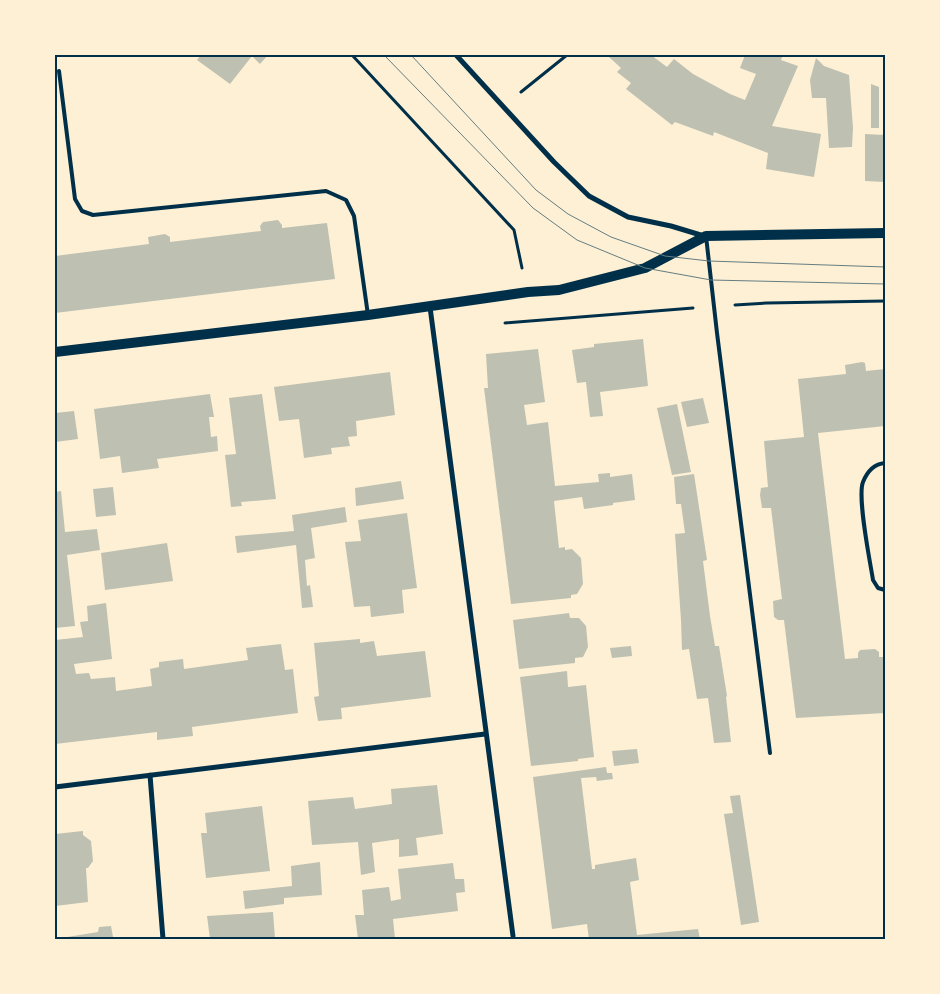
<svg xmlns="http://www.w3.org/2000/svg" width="940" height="994" viewBox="0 0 940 994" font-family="'Space Grotesk',sans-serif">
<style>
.building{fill:#bec0b2}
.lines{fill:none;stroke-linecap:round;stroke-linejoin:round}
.path{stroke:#003049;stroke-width:3}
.service{stroke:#003049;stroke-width:4}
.minor{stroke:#003049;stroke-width:5}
.secondary{stroke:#003049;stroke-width:10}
.tram{stroke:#657d81;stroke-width:1}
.neatline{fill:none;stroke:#003049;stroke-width:2}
</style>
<rect width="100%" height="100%" fill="#fdf0d5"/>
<path class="building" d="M 201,55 L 268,55 L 260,64 L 252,56 L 230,84 L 197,60 Z
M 610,55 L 651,55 L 667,67 L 674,59 L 693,74 L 730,94 L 745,100 L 756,74 L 740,68 L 745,55 L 783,55 L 781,60 L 798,66 L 772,126 L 821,134 L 814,177 L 766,169 L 768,153 L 714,132 L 713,136 L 675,122 L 672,125 L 626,89 L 631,83 L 617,72 L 621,68 L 609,57 Z
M 816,58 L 824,66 L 849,75 L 853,128 L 852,147 L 829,148 L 826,98 L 812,98 L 810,80 Z
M 871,84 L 879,87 L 879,128 L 871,128 Z
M 865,134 L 885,135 L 885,182 L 865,181 Z
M 278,220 L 282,225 L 282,228 L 327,223 L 335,279 L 55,313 L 55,256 L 149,244 L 148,237 L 165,234 L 170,237 L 170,242 L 261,231 L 260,226 L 263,222 Z
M 643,339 L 648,386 L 600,392 L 603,416 L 590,417 L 586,382 L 577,383 L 572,350 L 594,347 L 594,344 Z
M 538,349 L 545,402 L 524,405 L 527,425 L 548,422 L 555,486 L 599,482 L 598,474 L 610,473 L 610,477 L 632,474 L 635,500 L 613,503 L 613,505 L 584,509 L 582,497 L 554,501 L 559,548 L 565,547 L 565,550 L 572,549 L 581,558 L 583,584 L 577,594 L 571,595 L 571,598 L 511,604 L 484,388 L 488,388 L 486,354 Z
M 862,362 L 865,363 L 866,371 L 885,369 L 885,426 L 818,433 L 845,659 L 858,658 L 858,653 L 860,650 L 875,649 L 879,652 L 879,657 L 885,657 L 885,713 L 796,718 L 784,620 L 778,620 L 774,617 L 773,601 L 782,599 L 771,508 L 762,508 L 760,495 L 761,488 L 768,487 L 764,441 L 804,437 L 798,379 L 846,374 L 845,365 Z
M 390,372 L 395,415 L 356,421 L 357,436 L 348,437 L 350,446 L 331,448 L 332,454 L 304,458 L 299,419 L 279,421 L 274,387 Z
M 210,394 L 214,417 L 209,417 L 211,437 L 217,436 L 218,451 L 157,459 L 159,468 L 122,473 L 120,456 L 100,459 L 94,409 Z
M 262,394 L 276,499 L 241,502 L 242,506 L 231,507 L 225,455 L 236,454 L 229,398 Z
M 703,398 L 709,423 L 687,427 L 681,402 Z
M 677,404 L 691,472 L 672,475 L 657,408 Z
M 74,411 L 78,439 L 55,442 L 55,413 Z
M 694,474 L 707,560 L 703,561 L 710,616 L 715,646 L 719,646 L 727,696 L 726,697 L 731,742 L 714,743 L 708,698 L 697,699 L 689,649 L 682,650 L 681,620 L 675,534 L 685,533 L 681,504 L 676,504 L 674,477 Z
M 401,481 L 404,499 L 356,506 L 355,488 Z
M 113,487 L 116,515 L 96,517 L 93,489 Z
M 61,491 L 65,532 L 97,529 L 100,550 L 67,555 L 75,626 L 55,628 L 55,492 Z
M 345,507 L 347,522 L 311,528 L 315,558 L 305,560 L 307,586 L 310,585 L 313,607 L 302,608 L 296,545 L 237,553 L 235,536 L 294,531 L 292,515 Z
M 407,513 L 417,588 L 402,590 L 404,613 L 371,617 L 370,606 L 354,607 L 345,542 L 361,541 L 358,520 Z
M 167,543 L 173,581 L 105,590 L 101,553 Z
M 106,603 L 112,659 L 74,664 L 76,674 L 89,673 L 91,679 L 115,677 L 116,691 L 152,686 L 150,669 L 159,667 L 159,662 L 183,659 L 184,669 L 248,660 L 246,648 L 281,644 L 285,670 L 293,669 L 298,713 L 192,727 L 193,736 L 157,740 L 157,732 L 55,744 L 55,640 L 83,637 L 80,622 L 88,621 L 87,606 Z
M 569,613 L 570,618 L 579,618 L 586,626 L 588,647 L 583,657 L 575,658 L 575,663 L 519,669 L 513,620 Z
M 360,639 L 360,643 L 374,641 L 377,656 L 425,651 L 431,697 L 341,708 L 342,719 L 318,721 L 314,697 L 319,696 L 314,643 Z
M 631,646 L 632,656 L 612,658 L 610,648 Z
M 567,671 L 568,687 L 586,685 L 594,757 L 578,759 L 578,761 L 531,766 L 520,677 Z
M 637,749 L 639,763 L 614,766 L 612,751 Z
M 606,767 L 607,773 L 612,773 L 613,779 L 597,781 L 596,777 L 581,778 L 592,869 L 595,869 L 595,865 L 636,858 L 639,880 L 630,882 L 637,935 L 698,929 L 700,939 L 589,939 L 587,924 L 552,929 L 533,777 Z
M 437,785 L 443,834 L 416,838 L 418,855 L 399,857 L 399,839 L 372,843 L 375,872 L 361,875 L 358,842 L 312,845 L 308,801 L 353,797 L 355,809 L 392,804 L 391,789 Z
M 740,795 L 759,922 L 741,925 L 724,814 L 733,813 L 730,796 Z
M 262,806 L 270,871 L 206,878 L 201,833 L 207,833 L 205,813 Z
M 83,831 L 83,835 L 91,841 L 93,861 L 88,868 L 86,868 L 88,902 L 55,906 L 55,834 Z
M 320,862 L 322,895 L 284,898 L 284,904 L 245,909 L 243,891 L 292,886 L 291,866 Z
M 453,863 L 455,879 L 464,879 L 465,892 L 456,893 L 458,911 L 393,919 L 395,939 L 358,939 L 355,915 L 364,915 L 362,890 L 389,887 L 391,901 L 401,899 L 398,869 Z
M 273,912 L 275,939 L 210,939 L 207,916 Z
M 111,926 L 113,937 L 99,939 L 55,939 L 98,932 L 99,927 Z"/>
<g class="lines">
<path class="path" d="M 352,55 L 514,230 L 522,268
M 521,92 L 567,55
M 735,305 L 767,303 L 885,301
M 505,323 L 693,308"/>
<path class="service" d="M 59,71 L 75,199 L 82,211 L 93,215 L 326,191 L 346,200 L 354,216 L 368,315
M 706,236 L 717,333 L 770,753
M 885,463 C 874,464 867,472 863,482 C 857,497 870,561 873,580 L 878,588 L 885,590"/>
<path class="minor" d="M 456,55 L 554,162 L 589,196 L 628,217 L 671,226 L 704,236
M 430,307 L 513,936
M 150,775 L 163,939
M 55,787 L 485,734"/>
<path class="secondary" d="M 55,352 L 368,315 L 528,292 L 559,290 L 645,268 L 706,236 L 885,233"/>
<path class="tram" d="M 384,55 L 533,208 L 577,240 L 645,268 L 711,280 L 885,284
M 411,55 L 536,190 L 568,214 L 611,237 L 665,256 L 709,261 L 885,267"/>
</g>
<rect width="940" height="994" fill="none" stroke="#fdf0d5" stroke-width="112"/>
<rect x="56" y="56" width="828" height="882" class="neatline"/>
</svg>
